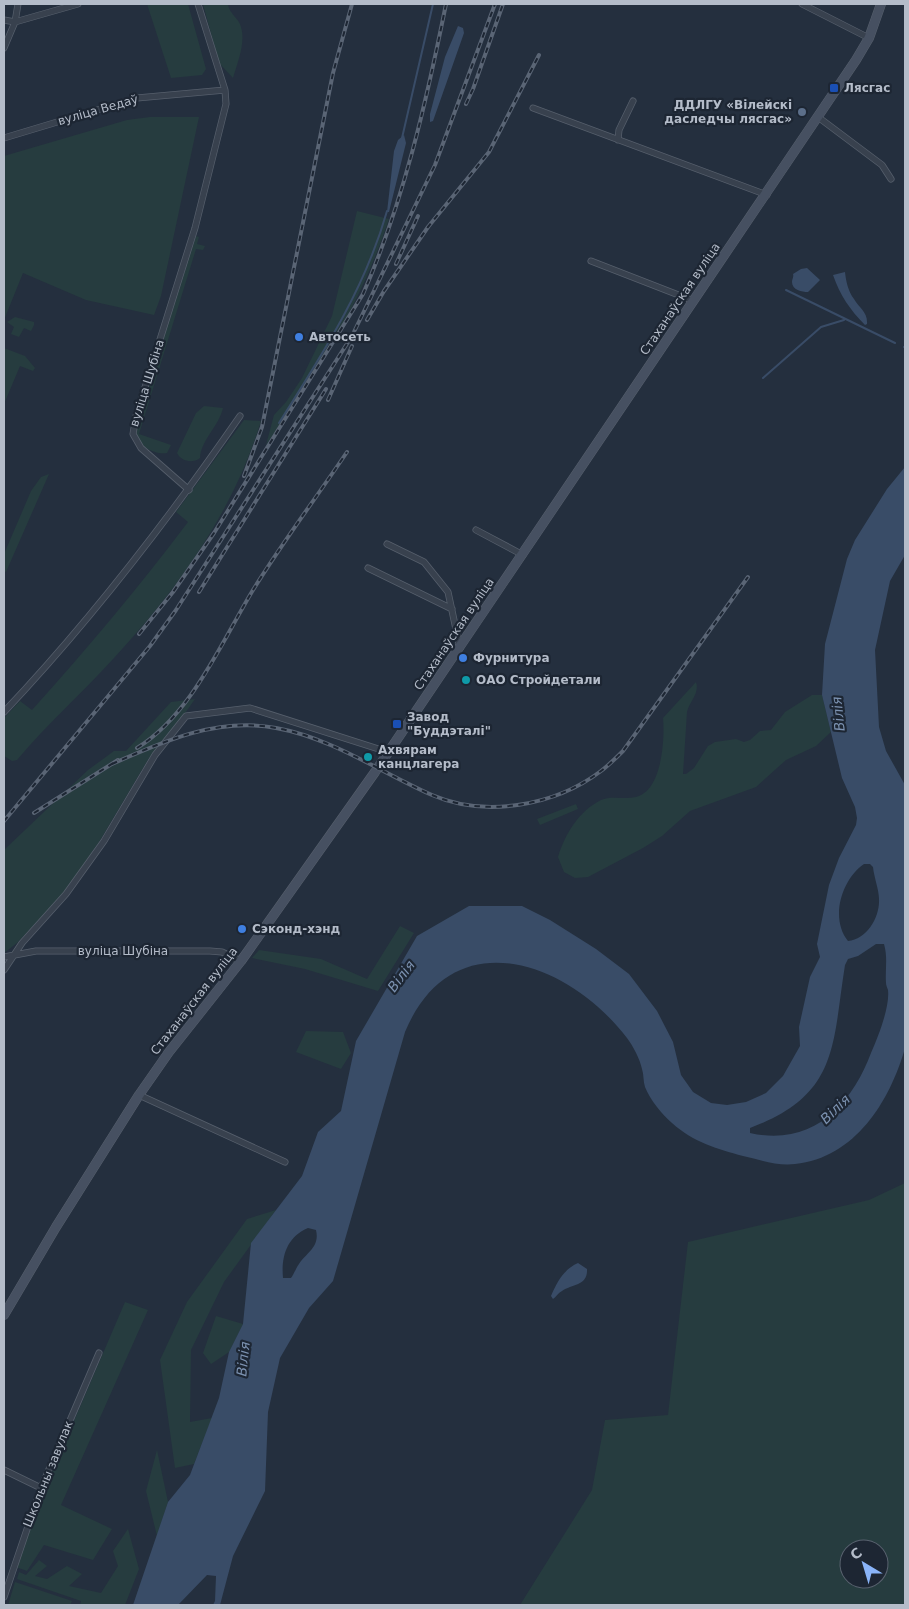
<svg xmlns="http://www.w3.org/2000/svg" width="909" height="1609" viewBox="0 0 909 1609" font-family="'DejaVu Sans',sans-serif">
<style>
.green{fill:#263c3f;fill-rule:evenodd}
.water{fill:#394c67;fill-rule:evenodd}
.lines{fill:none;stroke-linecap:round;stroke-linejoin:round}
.stream{stroke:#394c67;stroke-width:2}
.street-casing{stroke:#565f6c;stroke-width:7}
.secondary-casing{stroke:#565f6c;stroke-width:10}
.street{stroke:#38414e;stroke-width:5.5}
.secondary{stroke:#465061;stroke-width:9}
.rail-casing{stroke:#5a6575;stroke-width:4}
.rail{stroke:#1d2633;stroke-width:2;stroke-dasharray:5.5;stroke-linecap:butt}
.transit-dot{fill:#1a4fb4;stroke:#1d2633;stroke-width:2}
.service-dot{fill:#5c6f8a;stroke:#1d2633;stroke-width:2}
.shop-dot{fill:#3f7fe0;stroke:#1d2633;stroke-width:2}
.culture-dot{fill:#0f9aa8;stroke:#1d2633;stroke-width:2}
.labels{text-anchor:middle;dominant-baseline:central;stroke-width:4.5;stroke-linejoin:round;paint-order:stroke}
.poi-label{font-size:12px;font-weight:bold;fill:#b4bcc9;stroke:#1d2633;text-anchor:start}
.street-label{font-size:12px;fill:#b4bcc9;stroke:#1d2633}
.water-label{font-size:14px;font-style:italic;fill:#7c92b1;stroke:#1d2633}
</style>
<rect width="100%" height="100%" fill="#242f3e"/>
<path class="green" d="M 147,4 L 188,4 L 206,69 L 202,75 L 171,78 Z
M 203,4 L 228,4 C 229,14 239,18 241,27 C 246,43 237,64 233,78 L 219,63 Z
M 150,117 L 199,117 L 161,296 L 154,315 L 86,300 L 23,273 L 4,320 L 4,156 L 127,120 Z
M 357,211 L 389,219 C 362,302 316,374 266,445 L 274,415 L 286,402 L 302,378 L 332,316 Z
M 196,236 L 199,237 L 197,244 L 205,246 L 203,250 L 196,249 L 139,434 L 171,445 L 167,453 C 155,455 137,446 136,432 C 136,428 137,423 138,420 Z
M 15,317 L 34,322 L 34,325 L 31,331 L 24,328 L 19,337 L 11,334 L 14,327 L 7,322 Z
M 4,348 L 25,356 L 35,368 L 33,371 L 20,366 L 4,404 Z
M 204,406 L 223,408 C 219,426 201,440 200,458 C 192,464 181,461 177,453 L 196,413 Z
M 244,420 L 261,421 C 234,511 177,590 114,658 C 82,693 47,724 17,760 L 12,761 L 4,756 L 4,718 L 20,701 L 32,710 C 87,649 139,587 188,522 L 176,512 Z
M 49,474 L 6,572 L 4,571 L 4,554 L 31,491 L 41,477 Z
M 696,682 C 700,693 689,702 687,712 L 683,774 L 686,774 L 694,768 L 708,746 L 715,742 L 736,739 L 744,742 L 750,740 L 760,731 L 771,730 L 785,712 L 812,695 L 822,695 L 831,732 L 816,746 L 786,760 L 756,787 L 690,811 L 662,836 L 643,848 L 588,877 L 575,878 L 564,872 L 558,857 C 565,834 579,811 601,800 C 612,795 624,800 636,797 C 662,791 665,739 663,718 Z
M 195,699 L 162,746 L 149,758 L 99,842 L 64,893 L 17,943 L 4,953 L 4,850 L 88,770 L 114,751 L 126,751 L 171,702 Z
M 576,804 L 578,809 L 540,825 L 537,819 Z
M 400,926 L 414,933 L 378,991 L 305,969 L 252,958 L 259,950 L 321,959 L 367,979 Z
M 306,1031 L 343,1032 L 351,1053 L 341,1069 L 296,1052 Z
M 905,1183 L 905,1605 L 520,1605 L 592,1490 L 605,1420 L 668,1415 L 688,1242 L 869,1200 ZM 849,1549 L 879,1549 L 879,1579 L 849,1579 Z
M 276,1210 L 224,1282 L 191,1350 L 190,1422 L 212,1418 L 194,1464 L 175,1468 L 160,1360 L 187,1302 L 247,1219 Z
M 125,1302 L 148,1310 L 61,1505 L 112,1529 L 93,1560 L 44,1545 L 27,1571 L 16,1567 L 44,1491 Z
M 216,1316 L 243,1324 L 229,1352 L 211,1364 L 203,1353 Z
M 157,1450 L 168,1502 L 157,1536 L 146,1491 Z
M 128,1529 L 139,1569 L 125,1605 L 80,1605 L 81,1601 L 17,1579 L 19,1572 L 26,1575 L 39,1560 L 47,1566 L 35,1576 L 47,1579 L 67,1566 L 82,1574 L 69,1586 L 101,1593 L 118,1566 L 113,1551 Z
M 15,1582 L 72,1601 L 70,1605 L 8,1605 Z"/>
<path class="water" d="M 458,26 L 463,28 L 464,33 L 433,121 L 430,122 L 430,114 L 445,57 Z
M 404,135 L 406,143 L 389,212 L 387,212 L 394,151 L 398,140 Z
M 807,268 L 820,280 L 808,292 C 802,292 792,290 792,282 C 792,279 794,277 793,274 L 801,269 Z
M 845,272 C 846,281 848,291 854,299 C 859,308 868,312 867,324 L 865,325 C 850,310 840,295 833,275 Z
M 905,467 L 905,555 L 890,581 L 875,650 L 879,727 L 886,751 L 905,785 L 905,1048 C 890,1101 855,1158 795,1164 C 777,1166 761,1160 743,1156 C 717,1149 693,1142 672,1123 C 661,1113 651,1101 645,1087 C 643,1081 644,1075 642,1069 C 640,1059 633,1046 627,1038 C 568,961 452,919 405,1032 L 333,1281 L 309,1308 L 280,1358 L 268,1412 L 265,1491 L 233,1556 L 220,1605 L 213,1605 L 215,1601 L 216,1576 L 207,1575 L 178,1605 L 133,1605 L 168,1502 L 190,1475 L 219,1398 L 229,1352 L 243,1324 L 251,1243 L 302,1176 L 318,1132 L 341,1111 L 356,1041 L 417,936 L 469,906 L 522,906 L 550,920 L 596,949 L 629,974 L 657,1011 L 673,1042 L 681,1075 L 693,1092 L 711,1103 L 727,1105 L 746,1102 L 766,1093 L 783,1076 L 800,1046 L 799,1027 L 810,977 L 820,957 L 817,944 L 829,885 L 839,858 L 856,825 L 857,818 L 855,807 L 842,778 L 822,695 L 825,644 L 847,559 L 855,540 L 887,489 ZM 864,864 L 870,864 L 873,867 C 874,877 879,890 879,899 C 880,917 867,939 848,941 C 830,919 841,880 864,864 ZM 876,944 L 884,944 C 888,958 885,969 886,983 C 886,985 887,987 888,990 C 890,1007 878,1037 871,1053 C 851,1106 812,1147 750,1133 L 750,1128 C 839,1095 832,1046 845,965 L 848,959 L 858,956 ZM 308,1228 L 316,1230 C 320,1247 307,1252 299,1264 C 296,1268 294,1274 291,1278 L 283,1278 C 281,1256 287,1237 308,1228 Z
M 578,1263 L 587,1269 C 588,1286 572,1284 562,1291 C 558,1293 556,1297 553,1299 L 551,1296 C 557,1282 564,1269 578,1263 Z"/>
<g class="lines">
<path class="stream" d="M 402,138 L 433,4
M 786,290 L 895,343
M 904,347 L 905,347
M 763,378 L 821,327 L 844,320
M 279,423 C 322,355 365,289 387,211"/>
<defs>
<path id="street" d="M 802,4 L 869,38
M 4,20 L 15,22 L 78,4
M 4,48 L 15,22 L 18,4
M 533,108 L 767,195
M 818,117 L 882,165 L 891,179
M 4,138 L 137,98 L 225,90
M 618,140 L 619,130 L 633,101
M 591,261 L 694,301
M 189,490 L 141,448 L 133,434 L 136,416 L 195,228 L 226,104 L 225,90 L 198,4
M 476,530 L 523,555
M 387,544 L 424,562 L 448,592 L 460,648
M 368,568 L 452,609
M 4,712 C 91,620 168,520 240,416
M 4,957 L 36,951 L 210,951 L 222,952 L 241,961
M 4,970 L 22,943 L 66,894 L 104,841 L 155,755 L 186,716 L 250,708 L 388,752
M 139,1095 L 285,1162
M 4,1470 L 41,1488
M 4,1597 L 41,1488 L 99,1353"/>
<path id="secondary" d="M 4,1315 L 56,1227 L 139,1095 L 169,1052 L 241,961 L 375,772 L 856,60 L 869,38 L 881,4"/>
</defs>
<use href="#street" class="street-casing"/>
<use href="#secondary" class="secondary-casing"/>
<use href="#street" class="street"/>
<use href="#secondary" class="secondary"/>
<defs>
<path id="rail" d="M 466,104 L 473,89 L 503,4
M 396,264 L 418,216
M 367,320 L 384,291 L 428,227 L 489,152 L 539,55
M 328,400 L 352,346
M 244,476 L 262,427 L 333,73 L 352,4
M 199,592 L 326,389
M 139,634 L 173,592 L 214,533 L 363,294 C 404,201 426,103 446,4
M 137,748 C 191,715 221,643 253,590 C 282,543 316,498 347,452
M 112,764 C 164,741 218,717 276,728 C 332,738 380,772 432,795 C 485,818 555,806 601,771 C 609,765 616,758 623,751 L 748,577
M 34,813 L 118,760
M 4,821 L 150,646 L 176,610 L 352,336 L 435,165 L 495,4"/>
</defs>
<use href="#rail" class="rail-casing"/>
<use href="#rail" class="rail"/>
</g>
<g class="transit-dot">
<rect x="829" y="83" width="10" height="10" rx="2.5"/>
<rect x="392" y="719" width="10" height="10" rx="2.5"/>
</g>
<circle class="service-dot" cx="802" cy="112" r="5"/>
<g class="shop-dot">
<circle cx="299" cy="337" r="5"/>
<circle cx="463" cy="658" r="5"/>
<circle cx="242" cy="929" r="5"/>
</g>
<g class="culture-dot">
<circle cx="466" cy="680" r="5"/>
<circle cx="368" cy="757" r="5"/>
</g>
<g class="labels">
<g class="poi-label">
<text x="844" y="88">Лясгас</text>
<text x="792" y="105" text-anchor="end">ДДЛГУ «Вілейскі<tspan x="792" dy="14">даследчы лясгас»</tspan></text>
<text x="309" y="337">Автосеть</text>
<text x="473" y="658">Фурнитура</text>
<text x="476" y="680">ОАО Стройдетали</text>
<text x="407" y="717">Завод<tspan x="407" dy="14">"Буддэталі"</tspan></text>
<text x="378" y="750">Ахвярам<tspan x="378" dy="14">канцлагера</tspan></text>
<text x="252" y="929">Сэконд-хэнд</text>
</g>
<g class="street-label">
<text transform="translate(98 110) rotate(-16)">вуліца Ведаў</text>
<text transform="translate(680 299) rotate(-56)">Стаханаўская вуліца</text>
<text transform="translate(147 383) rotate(-73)">вуліца Шубіна</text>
<text transform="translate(454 634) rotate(-56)">Стаханаўская вуліца</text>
<text x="123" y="951">вуліца Шубіна</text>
<text transform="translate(194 1001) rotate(-52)">Стаханаўская вуліца</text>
<text transform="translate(48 1474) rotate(-68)">Школьны завулак</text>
</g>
<g class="water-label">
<text transform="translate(838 714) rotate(-96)">Вілія</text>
<text transform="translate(401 976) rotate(-53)">Вілія</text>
<text transform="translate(835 1109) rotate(-44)">Вілія</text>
<text transform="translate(243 1359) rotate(-84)">Вілія</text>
</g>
</g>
<rect width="909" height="1609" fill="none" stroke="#b4bcc9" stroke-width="10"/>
<g transform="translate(864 1564) rotate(322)"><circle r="24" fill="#1d2633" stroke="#59626f"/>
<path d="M0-4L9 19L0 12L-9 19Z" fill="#8ab4f8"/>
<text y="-8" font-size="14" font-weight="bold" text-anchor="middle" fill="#b4bcc9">С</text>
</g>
</svg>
